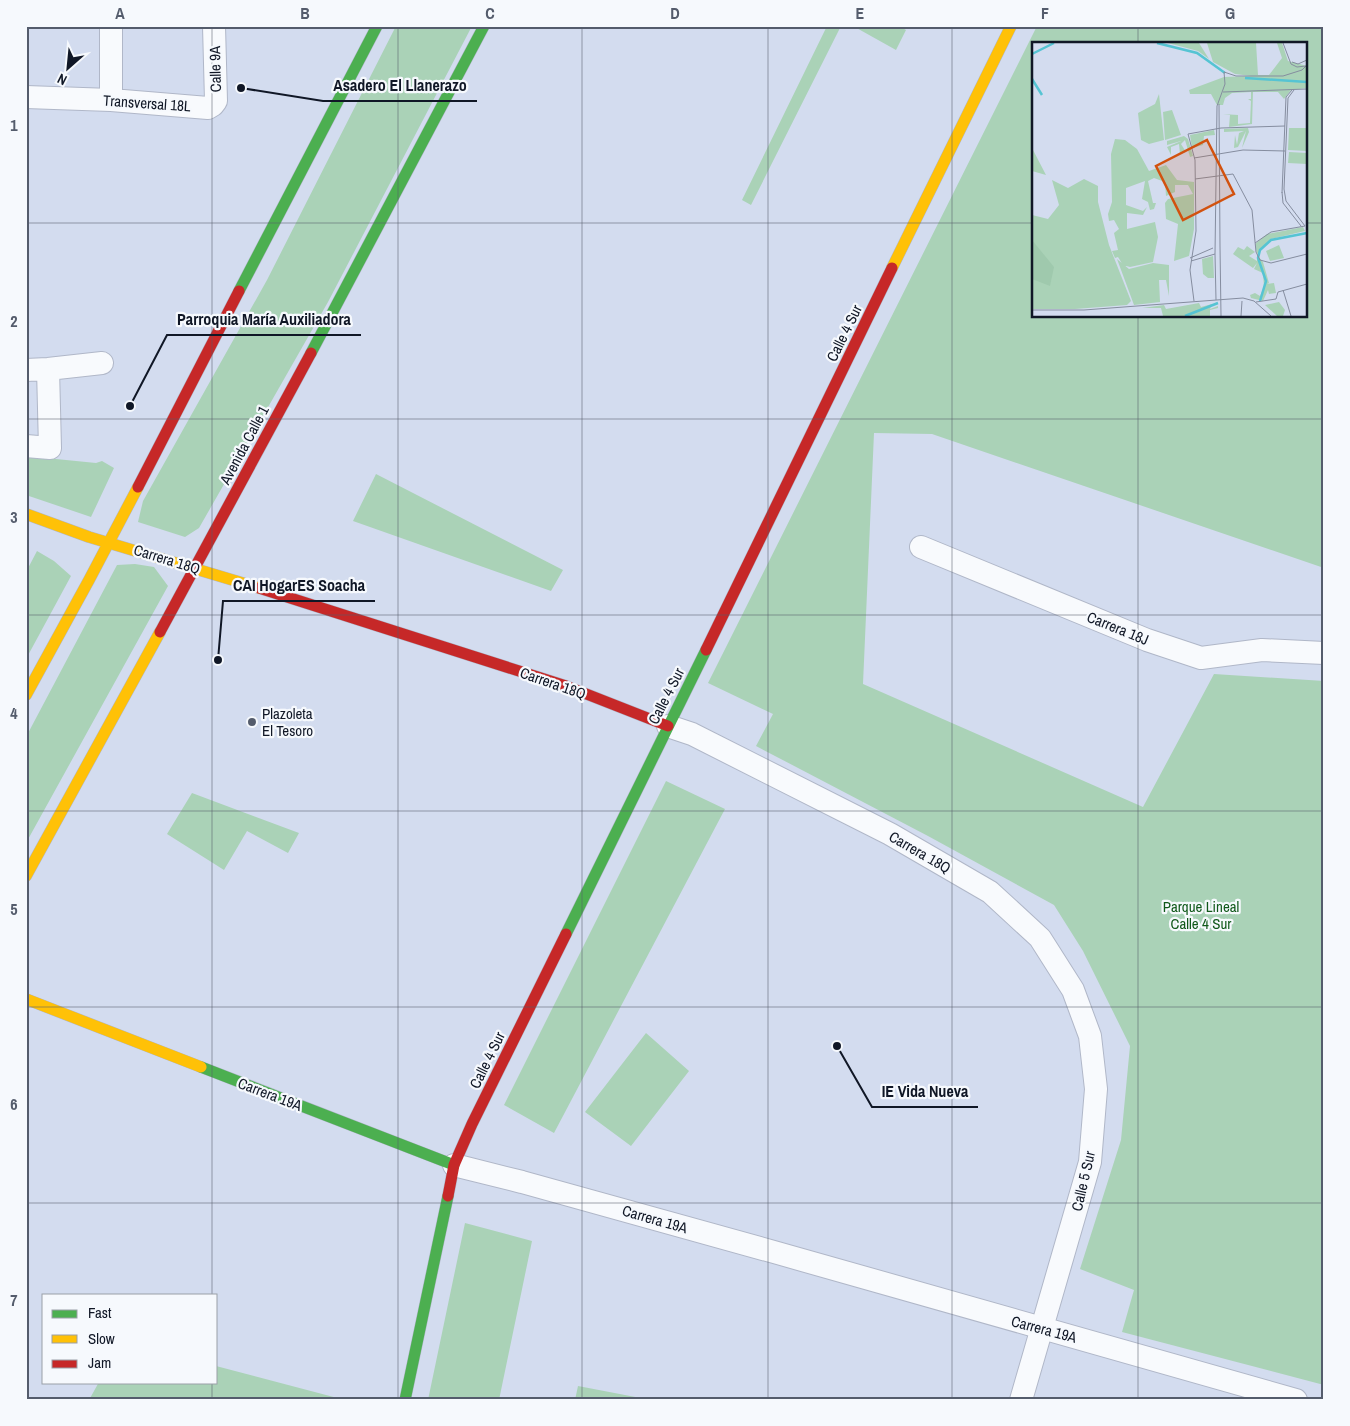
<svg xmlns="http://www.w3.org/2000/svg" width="1350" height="1426" viewBox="0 0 1350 1426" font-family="'Archivo Narrow',sans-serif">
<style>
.green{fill:#aad2b7;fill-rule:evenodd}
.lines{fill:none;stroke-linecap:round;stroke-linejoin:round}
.street-casing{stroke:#b0b7c8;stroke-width:24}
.fast-casing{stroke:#b0b7c8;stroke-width:12}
.slow-casing{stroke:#b0b7c8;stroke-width:12}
.jam-casing{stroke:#b0b7c8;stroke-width:12}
.street{stroke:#f8fafd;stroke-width:22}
.fast{stroke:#4caf50;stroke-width:11}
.slow{stroke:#ffc107;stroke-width:11}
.jam{stroke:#c62828;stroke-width:11}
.grid{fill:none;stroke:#545c6c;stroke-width:1;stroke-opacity:0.55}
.poi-dot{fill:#545c6c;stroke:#f6f9fd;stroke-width:2}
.labels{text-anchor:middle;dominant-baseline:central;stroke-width:4.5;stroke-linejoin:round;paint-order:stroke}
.street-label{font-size:15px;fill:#101726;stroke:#f6f9fd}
.poi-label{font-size:15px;fill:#101726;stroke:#f6f9fd;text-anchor:start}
.park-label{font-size:15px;fill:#10591a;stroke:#f6f9fd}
.inset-river{fill:none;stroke:#55c4d3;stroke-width:2.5}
.inset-road{fill:none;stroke:#858d9f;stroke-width:1}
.view{fill:#d2520f;fill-opacity:0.15;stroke:#d2520f;stroke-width:2.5}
.inset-edge{fill:none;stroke:#101726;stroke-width:2.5}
.leader{fill:none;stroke:#101726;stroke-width:2}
.callout-dot{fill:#101726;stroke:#f6f9fd;stroke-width:2}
.callout-label{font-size:16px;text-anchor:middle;font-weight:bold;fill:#101726;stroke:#f6f9fd;stroke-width:4.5;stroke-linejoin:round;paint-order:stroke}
.neatline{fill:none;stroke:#545c6c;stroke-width:2}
.grid-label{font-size:16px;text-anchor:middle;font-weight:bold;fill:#545c6c}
</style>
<rect width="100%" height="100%" fill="#d3dcef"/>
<path class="green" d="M 396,26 L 472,26 L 328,302 L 199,528 L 185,537 L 138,522 L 143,501 L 267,280 Z
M 827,26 L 841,26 L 751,205 L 742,200 Z
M 853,26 L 899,26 L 906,30 L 896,50 Z
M 1037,26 L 1324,26 L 1324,568 L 932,434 L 874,433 L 863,684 L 1143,807 L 1214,674 L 1324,681 L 1324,978 L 1322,982 L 1324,983 L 1324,1385 L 1122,1332 L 1134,1290 L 1080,1269 L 1121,1140 L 1130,1046 L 1083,951 L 1054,905 L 928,836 L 756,746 L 773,714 L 708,683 ZM 1034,44 L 1306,44 L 1306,316 L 1034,316 Z
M 26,456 L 96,463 L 102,461 L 114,468 L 91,517 L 26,495 Z
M 376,474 L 563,570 L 551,591 L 353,521 Z
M 37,551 L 54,561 L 71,576 L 26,659 L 26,572 Z
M 135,564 L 154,567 L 168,586 L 26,843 L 26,737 L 117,565 Z
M 666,781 L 725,809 L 554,1133 L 504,1105 Z
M 192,793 L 299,833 L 288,853 L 247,831 L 224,870 L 167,834 Z
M 646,1033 L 689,1071 L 631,1146 L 585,1112 Z
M 465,1223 L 532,1241 L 499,1400 L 428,1400 Z
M 216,1366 L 345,1400 L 89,1400 L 99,1382 L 216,1382 Z
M 578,1386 L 651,1400 L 575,1400 Z"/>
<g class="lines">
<defs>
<path id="street" d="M 111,26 L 111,100
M 26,97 L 111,100 L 208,108 L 213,105 L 216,101 L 214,26
M 26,370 L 48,369 L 102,363
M 26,446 L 50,448 L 48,369
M 921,547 L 1147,640 L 1201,658 L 1262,650 L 1324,653
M 668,726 L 692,734 L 890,834 L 990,892 L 1040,938 L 1073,990 L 1090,1036 L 1096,1089 L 1090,1162 L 1021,1400
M 454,1165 L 522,1182 L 774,1252 L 1296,1400"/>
<path id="fast" d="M 239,291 L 377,26
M 311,353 L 484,26
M 566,934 L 706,650
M 201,1067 L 454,1165
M 405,1400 L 448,1196"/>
<path id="slow" d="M 892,268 L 1011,26
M 26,514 L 89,537 L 259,588
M 26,695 L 89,580 L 138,487
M 26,876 L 160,632
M 26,999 L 201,1067"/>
<path id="jam" d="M 138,487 L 239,291
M 259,588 L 566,686 L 668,726
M 160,632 L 311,353
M 706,650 L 892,268
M 448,1196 L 454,1165 L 472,1124 L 566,934"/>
</defs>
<use href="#street" class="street-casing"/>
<use href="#fast" class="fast-casing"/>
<use href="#slow" class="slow-casing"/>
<use href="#jam" class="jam-casing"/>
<use href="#street" class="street"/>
<use href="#fast" class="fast"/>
<use href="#slow" class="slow"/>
<use href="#jam" class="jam"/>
</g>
<path class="grid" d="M 212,26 L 212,1295M 398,26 L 398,1400M 582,26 L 582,1400M 768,26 L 768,1400M 952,26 L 952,1400M 1138,26 L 1138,44M 26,223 L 1034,223M 1306,223 L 1324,223M 1138,316 L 1138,1400M 26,419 L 1324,419M 26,615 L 1324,615M 26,811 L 1324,811M 26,1007 L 1324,1007M 26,1203 L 1324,1203M 212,1382 L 212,1400"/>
<circle class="poi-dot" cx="252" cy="722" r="5"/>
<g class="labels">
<g class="street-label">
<text transform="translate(215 69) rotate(-91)">Calle 9A</text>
<text transform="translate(147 103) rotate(4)">Transversal 18L</text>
<text transform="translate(844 333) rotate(-64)">Calle 4 Sur</text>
<text transform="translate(244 445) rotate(-62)">Avenida Calle 1</text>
<text transform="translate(167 559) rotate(17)">Carrera 18Q</text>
<text transform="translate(1118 628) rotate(22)">Carrera 18J</text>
<text transform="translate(553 683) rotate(19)">Carrera 18Q</text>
<text transform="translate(666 696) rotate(-63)">Calle 4 Sur</text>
<text transform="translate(920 852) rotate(30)">Carrera 18Q</text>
<text transform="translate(487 1060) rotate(-64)">Calle 4 Sur</text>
<text transform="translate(270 1094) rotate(21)">Carrera 19A</text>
<text transform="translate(1083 1181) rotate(-77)">Calle 5 Sur</text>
<text transform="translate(655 1219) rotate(16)">Carrera 19A</text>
<text transform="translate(1044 1329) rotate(15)">Carrera 19A</text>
</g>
<g class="poi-label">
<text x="262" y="713">Plazoleta<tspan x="262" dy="17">El Tesoro</tspan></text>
</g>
<g class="park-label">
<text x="1201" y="906">Parque Lineal<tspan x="1201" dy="17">Calle 4 Sur</tspan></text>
</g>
</g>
<g transform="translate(1032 42)">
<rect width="275" height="275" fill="#d3dcef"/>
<path d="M 136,1 L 167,1 L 177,17 L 166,9 ZM 175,1 L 224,1 L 226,33 L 237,33 L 250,16 L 245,1 L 250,1 L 256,19 L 275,24 L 275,46 L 259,48 L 252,57 L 246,50 L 221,50 L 220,82 L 197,85 L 198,73 L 191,72 L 206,73 L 206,82 L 218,81 L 219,59 L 216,57 L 219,57 L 219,50 L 200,51 L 193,56 L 191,63 L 185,63 L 179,52 L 158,52 L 157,48 L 192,35 L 219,34 L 203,32 L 181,20 ZM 127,52 L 132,98 L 117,102 L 109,98 L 106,71 L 123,62 ZM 140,68 L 149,93 L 133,98 L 131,70 ZM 216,86 L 217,90 L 210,106 L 214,89 L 206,105 L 202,106 L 203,93 L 205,103 L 207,91 L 212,89 L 192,90 L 192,87 ZM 257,86 L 275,86 L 275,109 L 256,108 ZM 182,88 L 183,93 L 172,94 L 171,103 L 160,106 L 158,93 ZM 152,94 L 156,97 L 161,114 L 158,115 L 153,98 L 149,102 L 154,110 L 148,112 L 147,102 L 139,105 L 139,113 L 135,105 L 149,99 L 135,103 L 135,99 ZM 83,97 L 93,98 L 105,107 L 117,129 L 134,123 L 145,138 L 162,140 L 162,187 L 157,214 L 142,219 L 146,182 L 134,177 L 133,161 L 136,157 L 161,152 L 156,143 L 143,143 L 143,150 L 134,154 L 133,140 L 122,136 L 116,139 L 121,161 L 124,161 L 122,167 L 118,168 L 116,160 L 110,157 L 113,139 L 94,146 L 94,163 L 111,169 L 115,165 L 111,173 L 95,171 L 95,187 L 123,180 L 126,195 L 121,220 L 98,225 L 91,223 L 86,215 L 83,216 L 80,209 L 86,208 L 82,191 L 87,187 L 82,178 L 77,179 L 76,172 L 80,160 L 79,112 ZM 0,106 L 14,133 L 0,129 ZM 257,110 L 275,111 L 275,122 L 256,121 ZM 52,137 L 66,144 L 66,160 L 77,203 L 99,259 L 95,263 L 43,267 L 0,267 L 0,173 L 16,177 L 27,163 L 20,138 L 36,146 ZM 271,185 L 273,189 L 239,197 L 225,212 L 223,202 L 235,192 ZM 247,203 L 252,216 L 238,219 L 234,209 ZM 215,204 L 223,210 L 217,214 L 225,219 L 225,213 L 231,220 L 237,241 L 235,242 L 242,241 L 244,251 L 237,252 L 236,248 L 231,259 L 219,256 L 218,253 L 223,251 L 228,254 L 232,245 L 231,231 L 222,227 L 225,221 L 221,226 L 201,212 L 206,205 L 212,208 ZM 181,214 L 182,236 L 176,236 L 171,232 L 170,217 ZM 85,217 L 97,227 L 121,221 L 137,223 L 137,254 L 134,238 L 127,238 L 128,260 L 102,263 ZM 247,260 L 253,268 L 251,274 L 245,274 L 233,263 ZM 167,261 L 169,265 L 180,262 L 178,267 L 186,264 L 186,266 L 178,268 L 178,274 L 131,274 L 129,266 L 110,266 L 132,263 L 134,267 Z" fill="#aad2b7"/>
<path d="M 0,198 L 22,225 L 18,244 L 0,237 Z" fill="#9fc9ad"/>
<path class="inset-river" d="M 125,1 L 165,11 L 193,31M 0,12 L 22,1M 213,36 L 275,40M 0,37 L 10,53M 228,259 L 234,239 L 226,216 L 228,208 L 239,198 L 275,191M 153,274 L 186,261"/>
<path class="inset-road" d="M 251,1 L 259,22 L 265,25 L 274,24M 260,20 L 266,22 L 275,18M 191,50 L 275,47M 187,62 L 188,204M 189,86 L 253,84M 162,116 L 211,108 L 253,109M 163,137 L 201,132 L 220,168 L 224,210 L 228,218 L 239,221 L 275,212M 250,150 L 251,161 L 269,184M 250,151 L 254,55 L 260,48M 223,201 L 239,190 L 273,184 L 254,159 L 252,147 L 256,56 L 262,48M 188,204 L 189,274M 183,212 L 185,64 L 193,42 L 192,30 L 204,34 L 251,34 L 270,28 L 274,24M 183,212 L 184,258M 158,216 L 181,206M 159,219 L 183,212M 251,248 L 259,274M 162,259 L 158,228 L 164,189 L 163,118 L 156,92 L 189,86M 224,260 L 244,257 L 246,250 L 275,242M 0,268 L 52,268 L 211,256 L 222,259 L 239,274M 209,274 L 210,259"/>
<path class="view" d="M 175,98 L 202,152 L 151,178 L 124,124 Z"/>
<rect width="275" height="275" class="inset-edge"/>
</g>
<path class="leader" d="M241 88L323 101H477M130 406L167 335H361M218 660L223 601H375M837 1046L872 1107H978"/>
<g class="callout-dot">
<circle cx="241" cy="88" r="5"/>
<circle cx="130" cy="406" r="5"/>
<circle cx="218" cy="660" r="5"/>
<circle cx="837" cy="1046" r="5"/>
</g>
<g class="callout-label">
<text x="400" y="91">Asadero El Llanerazo</text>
<text x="264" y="325">Parroquia María Auxiliadora</text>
<text x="299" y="591">CAI HogarES Soacha</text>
<text x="925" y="1097">IE Vida Nueva</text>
</g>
<rect width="1350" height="1426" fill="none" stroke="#f6f9fd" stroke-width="55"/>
<rect x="42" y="1294" width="175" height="90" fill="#f6f9fd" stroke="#9a9fa7"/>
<rect x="52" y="1310" width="25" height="8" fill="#4caf50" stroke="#9a9fa7"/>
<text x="88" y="1318" font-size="15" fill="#101726">Fast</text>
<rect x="52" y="1335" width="25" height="8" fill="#ffc107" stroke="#9a9fa7"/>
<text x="88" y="1344" font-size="15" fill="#101726">Slow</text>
<rect x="52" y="1360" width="25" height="8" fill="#c62828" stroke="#9a9fa7"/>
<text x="88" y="1368" font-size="15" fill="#101726">Jam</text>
<g transform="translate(68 68) rotate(207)" stroke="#f6f9fd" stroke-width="4" paint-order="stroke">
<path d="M0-4L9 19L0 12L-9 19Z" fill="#101726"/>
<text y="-8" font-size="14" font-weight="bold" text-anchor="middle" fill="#101726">N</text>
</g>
<rect x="28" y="28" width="1294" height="1370" class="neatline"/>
<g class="grid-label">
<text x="120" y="19">A</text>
<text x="305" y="19">B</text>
<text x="490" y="19">C</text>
<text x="675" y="19">D</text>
<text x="860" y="19">E</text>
<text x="1045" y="19">F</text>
<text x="1230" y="19">G</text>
<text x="14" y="131">1</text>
<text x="14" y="327">2</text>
<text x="14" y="523">3</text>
<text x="14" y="719">4</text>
<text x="14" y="915">5</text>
<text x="14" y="1110">6</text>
<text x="14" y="1306">7</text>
</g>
</svg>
